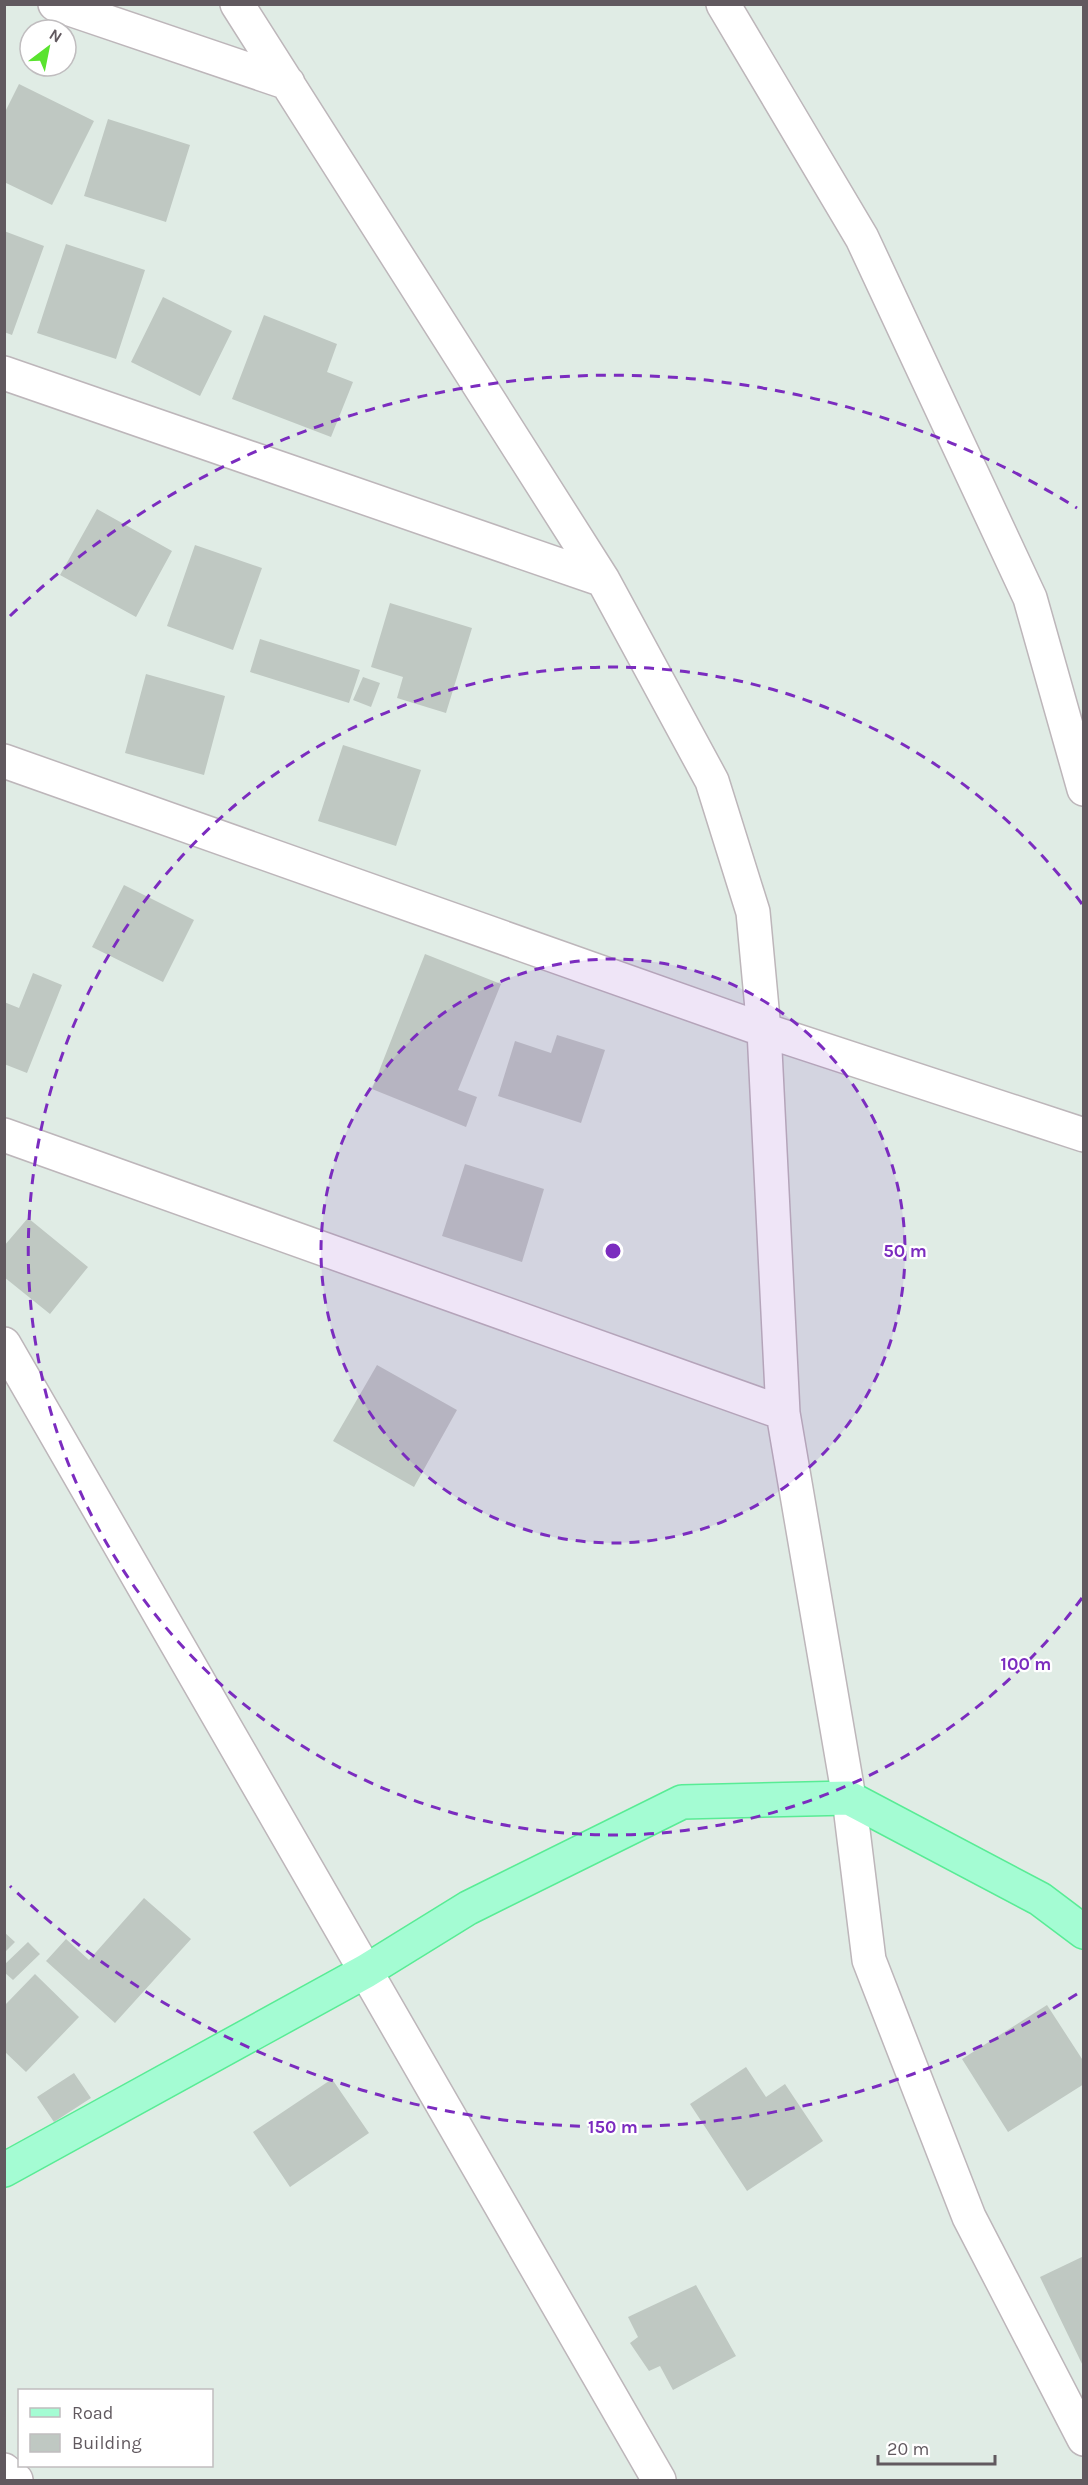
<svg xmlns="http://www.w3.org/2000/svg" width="1088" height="2485" viewBox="0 0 1088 2485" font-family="Karla,sans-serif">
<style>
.building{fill:#bfc8c2}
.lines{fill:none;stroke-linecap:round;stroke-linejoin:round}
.minor-casing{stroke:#bdb6ba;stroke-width:36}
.primary-casing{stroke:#58ec95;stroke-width:36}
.minor{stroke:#fff;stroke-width:33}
.primary{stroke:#a4fcd3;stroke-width:33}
.ring{fill:none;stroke:#7b2cbf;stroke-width:3;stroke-dasharray:10 8}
.centre{fill:#7b2cbf;stroke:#fff;stroke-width:3}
.ring-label{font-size:18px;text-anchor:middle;font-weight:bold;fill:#7b2cbf;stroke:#fff;stroke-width:4.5;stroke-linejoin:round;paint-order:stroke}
</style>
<rect width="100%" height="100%" fill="#e0ece5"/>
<path class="building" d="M 19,84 L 94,121 L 52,205 L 4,182 L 4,114 Z
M 108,119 L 190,145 L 166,222 L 84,196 Z
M 4,231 L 44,246 L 12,335 L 4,332 Z
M 66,244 L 145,270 L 116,359 L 37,333 Z
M 163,297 L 232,331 L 200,396 L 131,362 Z
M 264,315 L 337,344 L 327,372 L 353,382 L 331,437 L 232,399 Z
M 97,509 L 172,551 L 136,617 L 60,575 Z
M 195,545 L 262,568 L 233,650 L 167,626 Z
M 390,603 L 472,628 L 446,713 L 397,698 L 403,677 L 371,667 Z
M 260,639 L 360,670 L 349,703 L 250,672 Z
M 146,674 L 225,696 L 204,775 L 125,753 Z
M 363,677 L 380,683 L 371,707 L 353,700 Z
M 343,745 L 421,770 L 396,846 L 318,821 Z
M 124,885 L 194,920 L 163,982 L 92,947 Z
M 425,954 L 501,984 L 458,1090 L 477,1097 L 466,1127 L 372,1089 Z
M 33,973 L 62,985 L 27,1073 L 4,1064 L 4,1002 L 19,1008 Z
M 557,1035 L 605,1050 L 581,1123 L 498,1096 L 515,1041 L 551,1053 Z
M 465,1164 L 544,1189 L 522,1262 L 442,1236 Z
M 28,1218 L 88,1267 L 50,1314 L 4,1277 L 4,1246 Z
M 377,1365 L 457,1410 L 414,1487 L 333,1441 Z
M 144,1898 L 191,1939 L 115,2023 L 46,1961 L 66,1939 L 89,1960 Z
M 4,1932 L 15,1942 L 4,1953 Z
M 28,1942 L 40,1954 L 13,1980 L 4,1972 L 4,1965 Z
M 35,1974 L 79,2017 L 26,2072 L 4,2051 L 4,2006 Z
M 1047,2005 L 1084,2062 L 1084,2084 L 1008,2132 L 962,2059 Z
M 746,2067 L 766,2097 L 785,2084 L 823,2141 L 747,2191 L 690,2104 Z
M 74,2073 L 91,2098 L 54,2122 L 37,2097 Z
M 332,2079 L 369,2133 L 290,2187 L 253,2132 Z
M 1084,2256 L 1084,2368 L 1040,2277 Z
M 696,2285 L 736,2356 L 673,2390 L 660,2366 L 649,2371 L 630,2343 L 638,2337 L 628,2317 Z"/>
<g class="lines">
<defs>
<path id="minor" d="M 55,4 L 288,83
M 237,4 L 603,580 L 712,781 L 753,912 L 764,1030 L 783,1413 L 849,1798 L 869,1960 L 969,2217 L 1084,2439
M 723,4 L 862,238 L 1030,598 L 1084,789
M 4,373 L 603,580
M 4,761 L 764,1030 L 1084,1135
M 4,1135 L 783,1413
M 4,1344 L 659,2480
M 4,2470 L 16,2480"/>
<path id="primary" d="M 4,2170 L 366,1971 L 468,1908 L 682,1802 L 849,1798 L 1040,1899 L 1084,1932"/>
</defs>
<use href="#minor" class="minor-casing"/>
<use href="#primary" class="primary-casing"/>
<use href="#minor" class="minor"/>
<use href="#primary" class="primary"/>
</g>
<circle cx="613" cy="1251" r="292" fill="#7b2cbf" fill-opacity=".12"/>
<g class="ring">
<circle cx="613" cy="1251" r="292"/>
<path d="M1082 1598A584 584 0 1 1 1082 904"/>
<path d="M1077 1994A876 876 0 0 1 10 1886M10 616A876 876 0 0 1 1077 508"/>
</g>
<circle cx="613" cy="1251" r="9" class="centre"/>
<g class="ring-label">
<text x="905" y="1257">50 m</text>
<text x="1026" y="1670">100 m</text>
<text x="613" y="2133">150 m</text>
</g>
<rect width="1088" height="2485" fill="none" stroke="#61595f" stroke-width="12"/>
<rect x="18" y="2389" width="195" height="78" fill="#ffffff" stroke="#c0bdbf" stroke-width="1.5"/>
<rect x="30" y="2408" width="30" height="9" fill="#a4fcd3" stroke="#c0bdbf" stroke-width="1.5"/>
<text x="72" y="2419" font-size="18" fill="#61595f">Road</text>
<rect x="30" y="2434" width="30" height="18" fill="#bfc8c2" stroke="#c0bdbf" stroke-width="1.5"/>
<text x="72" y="2449" font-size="18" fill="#61595f">Building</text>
<g transform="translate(48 48) rotate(32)"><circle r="28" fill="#ffffff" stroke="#c0bdbf" stroke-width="1.5"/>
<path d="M0-4.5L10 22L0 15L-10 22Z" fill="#59e32e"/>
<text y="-9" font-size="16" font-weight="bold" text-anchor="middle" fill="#61595f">N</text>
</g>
<path d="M878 2455v9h117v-9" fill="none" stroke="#61595f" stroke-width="3"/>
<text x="887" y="2455" font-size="18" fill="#61595f" stroke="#ffffff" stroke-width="4.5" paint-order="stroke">20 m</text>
</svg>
